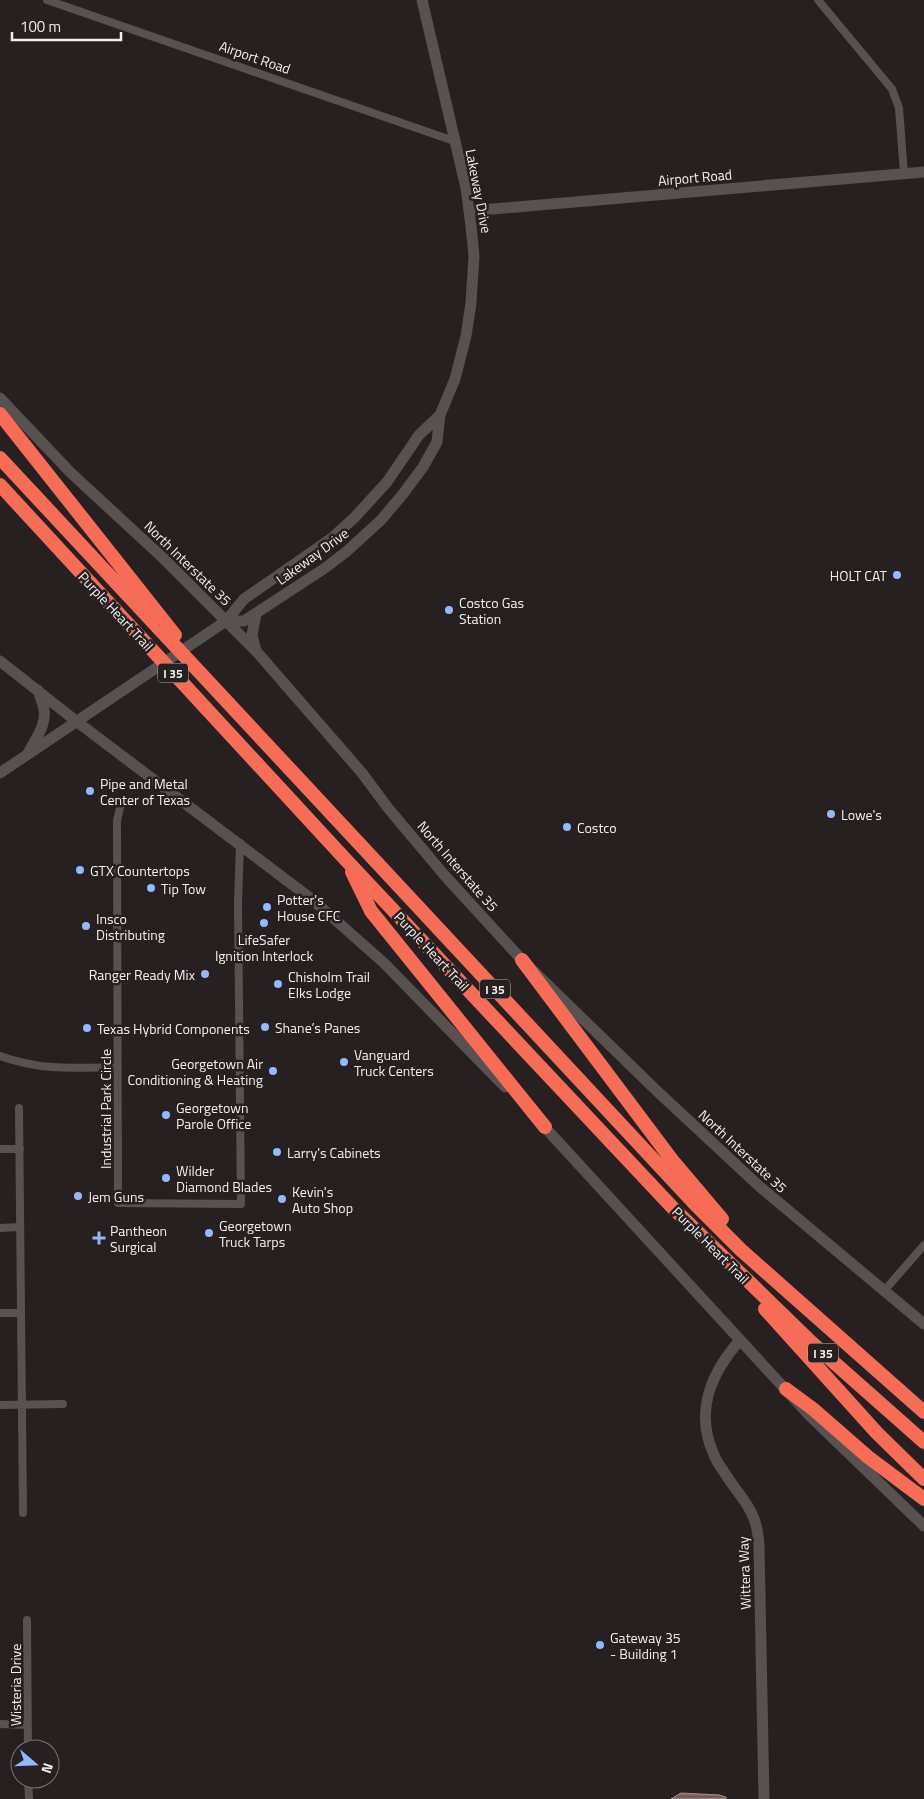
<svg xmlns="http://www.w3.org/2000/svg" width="924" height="1799" viewBox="0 0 924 1799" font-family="'Titillium Web',sans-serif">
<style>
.water{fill:url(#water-rules);stroke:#a58e8a}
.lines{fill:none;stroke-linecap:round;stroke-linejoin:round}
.street{stroke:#575150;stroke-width:8}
.secondary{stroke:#575150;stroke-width:11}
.highway{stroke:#f66c56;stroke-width:14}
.poi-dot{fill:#94b7fd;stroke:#262120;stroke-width:2}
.labels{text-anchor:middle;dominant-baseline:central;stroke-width:5;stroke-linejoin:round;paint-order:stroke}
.shield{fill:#262120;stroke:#b5b0b0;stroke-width:1}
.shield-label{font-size:12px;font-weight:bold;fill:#f2eeee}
.street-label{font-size:14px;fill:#f2eeee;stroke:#262120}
.poi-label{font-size:14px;fill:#f2eeee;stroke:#262120;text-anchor:start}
</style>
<defs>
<pattern id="water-rules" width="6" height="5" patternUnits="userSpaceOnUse" patternTransform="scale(1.25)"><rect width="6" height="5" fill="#84655f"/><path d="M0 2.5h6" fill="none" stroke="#645452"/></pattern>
</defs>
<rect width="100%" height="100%" fill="#262120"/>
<path class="water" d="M 681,1793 L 719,1795 L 726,1797 L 726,1799 L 671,1799 Z"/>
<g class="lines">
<path class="street" d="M 47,0 L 454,141
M 818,0 L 892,89 L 899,108 L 904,174
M 121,802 L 117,821 L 118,1203 L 241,1204 L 238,902 L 240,843
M 0,1056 C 42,1071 74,1068 118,1067
M 19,1108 L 23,1513
M 0,1149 L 20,1149
M 0,1228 L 20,1227
M 884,1291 L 924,1245
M 0,1313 L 21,1313
M 0,1405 L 63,1404
M 27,1620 L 28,1749
M 0,1724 L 27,1725
M 28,1779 L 29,1799"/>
<path class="secondary" d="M 469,211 L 924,172
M 0,398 L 70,472 L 163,558 L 257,652 L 362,773 L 388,808 L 446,877 L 522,960 L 657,1091 L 759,1186 L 924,1324
M 256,614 L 252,635 L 256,651
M 226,621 L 244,621 L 325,568 L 346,552 L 381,520 L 403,494 L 423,467 L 437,442 L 440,415 L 455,379 L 466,336 L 471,303 L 474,256 L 471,226 L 466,188 L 422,0
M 0,661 L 76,721 L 314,901 L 384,963 L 505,1087
M 28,754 C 34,741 47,725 44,710 C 43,703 40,697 38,690
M 0,773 L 226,621 L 244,599 L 332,538 L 354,518 L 387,482 L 419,435 L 440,415
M 539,1121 L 809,1415 L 924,1526
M 740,1340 C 711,1373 694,1411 714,1455 C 717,1463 723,1470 728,1478 C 735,1489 745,1500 751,1512 C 757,1523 758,1534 759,1546 L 764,1799"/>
<path class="highway" d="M 0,414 L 175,635
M 0,458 L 694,1203 L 741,1250 L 924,1412
M 0,485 L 346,860 L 672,1207 L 812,1343 L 924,1442
M 352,872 L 371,911 L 545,1127
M 522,960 L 672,1160 L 722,1219
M 765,1309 L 877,1433 L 924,1479
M 786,1389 L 813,1409 L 868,1457 L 924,1499"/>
</g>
<g class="poi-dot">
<circle cx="897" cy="575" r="5"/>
<circle cx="449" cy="610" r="5"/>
<circle cx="90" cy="791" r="5"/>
<circle cx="831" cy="814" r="5"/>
<circle cx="567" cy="827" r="5"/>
<circle cx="80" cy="870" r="5"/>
<circle cx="151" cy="888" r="5"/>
<circle cx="267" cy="907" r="5"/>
<circle cx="264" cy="923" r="5"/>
<circle cx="86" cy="926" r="5"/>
<circle cx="205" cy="974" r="5"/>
<circle cx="278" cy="984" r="5"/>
<circle cx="265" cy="1027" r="5"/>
<circle cx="87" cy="1028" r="5"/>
<circle cx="344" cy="1062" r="5"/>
<circle cx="273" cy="1071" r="5"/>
<circle cx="166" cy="1115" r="5"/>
<circle cx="277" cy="1152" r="5"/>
<circle cx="166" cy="1178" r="5"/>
<circle cx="78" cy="1196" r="5"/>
<circle cx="282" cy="1199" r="5"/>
<circle cx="209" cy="1233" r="5"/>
<path d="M96.5 1230.5h5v5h5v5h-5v5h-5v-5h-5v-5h5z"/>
<circle cx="600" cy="1645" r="5"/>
</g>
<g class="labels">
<g class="shield">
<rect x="158" y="663.5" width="30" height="19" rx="4"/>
<rect x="480" y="979.5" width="30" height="19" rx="4"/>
<rect x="808" y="1343.5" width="30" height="19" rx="4"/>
</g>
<g class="shield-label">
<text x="173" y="673">I 35</text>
<text x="495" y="989">I 35</text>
<text x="823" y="1353">I 35</text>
</g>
<g class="street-label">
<text transform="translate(255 57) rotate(19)">Airport Road</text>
<text transform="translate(695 177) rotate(-5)">Airport Road</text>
<text transform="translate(479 191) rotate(79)">Lakeway Drive</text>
<text transform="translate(312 556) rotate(-36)">Lakeway Drive</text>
<text transform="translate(188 563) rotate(44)">North Interstate 35</text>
<text transform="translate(116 611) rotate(47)">Purple Heart Trail</text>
<text transform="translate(458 866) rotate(49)">North Interstate 35</text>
<text transform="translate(432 951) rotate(47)">Purple Heart Trail</text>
<text transform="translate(105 1109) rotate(-90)">Industrial Park Circle</text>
<text transform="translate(743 1151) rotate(43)">North Interstate 35</text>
<text transform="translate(711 1245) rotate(45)">Purple Heart Trail</text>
<text transform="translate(744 1573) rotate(-92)">Wittera Way</text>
<text transform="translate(15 1685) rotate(-90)">Wisteria Drive</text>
</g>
<g class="poi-label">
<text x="887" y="575" text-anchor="end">HOLT CAT</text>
<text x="459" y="602">Costco Gas<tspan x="459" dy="16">Station</tspan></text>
<text x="100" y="783">Pipe and Metal<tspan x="100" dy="16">Center of Texas</tspan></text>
<text x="841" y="814">Lowe's</text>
<text x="577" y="827">Costco</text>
<text x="90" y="870">GTX Countertops</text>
<text x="161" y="888">Tip Tow</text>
<text x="277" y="899">Potter's<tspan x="277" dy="16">House CFC</tspan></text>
<text x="96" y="918">Insco<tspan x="96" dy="16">Distributing</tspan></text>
<text x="264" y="939" text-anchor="middle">LifeSafer<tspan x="264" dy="16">Ignition Interlock</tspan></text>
<text x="195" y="974" text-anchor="end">Ranger Ready Mix</text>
<text x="288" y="976">Chisholm Trail<tspan x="288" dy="16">Elks Lodge</tspan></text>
<text x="275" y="1027">Shane’s Panes</text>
<text x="97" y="1028">Texas Hybrid Components</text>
<text x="354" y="1054">Vanguard<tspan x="354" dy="16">Truck Centers</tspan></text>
<text x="263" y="1063" text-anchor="end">Georgetown Air<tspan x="263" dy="16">Conditioning &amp; Heating</tspan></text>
<text x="176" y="1107">Georgetown<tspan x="176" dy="16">Parole Office</tspan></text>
<text x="287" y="1152">Larry's Cabinets</text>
<text x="176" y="1170">Wilder<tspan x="176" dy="16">Diamond Blades</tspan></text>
<text x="292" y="1191">Kevin's<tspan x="292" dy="16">Auto Shop</tspan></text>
<text x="88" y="1196">Jem Guns</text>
<text x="219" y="1225">Georgetown<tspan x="219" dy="16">Truck Tarps</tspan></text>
<text x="110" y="1230">Pantheon<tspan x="110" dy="16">Surgical</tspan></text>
<text x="610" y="1637">Gateway 35<tspan x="610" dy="16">- Building 1</tspan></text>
</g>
</g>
<g transform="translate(35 1764) rotate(109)"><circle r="24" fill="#262120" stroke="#787372"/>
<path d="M0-4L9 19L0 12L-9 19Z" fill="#94b7fd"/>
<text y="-8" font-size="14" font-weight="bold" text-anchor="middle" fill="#f2eeee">N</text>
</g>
<path d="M12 32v8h109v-8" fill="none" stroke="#f2eeee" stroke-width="2.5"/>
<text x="20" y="32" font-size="15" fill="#f2eeee" stroke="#262120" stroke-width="4" paint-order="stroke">100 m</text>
</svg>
